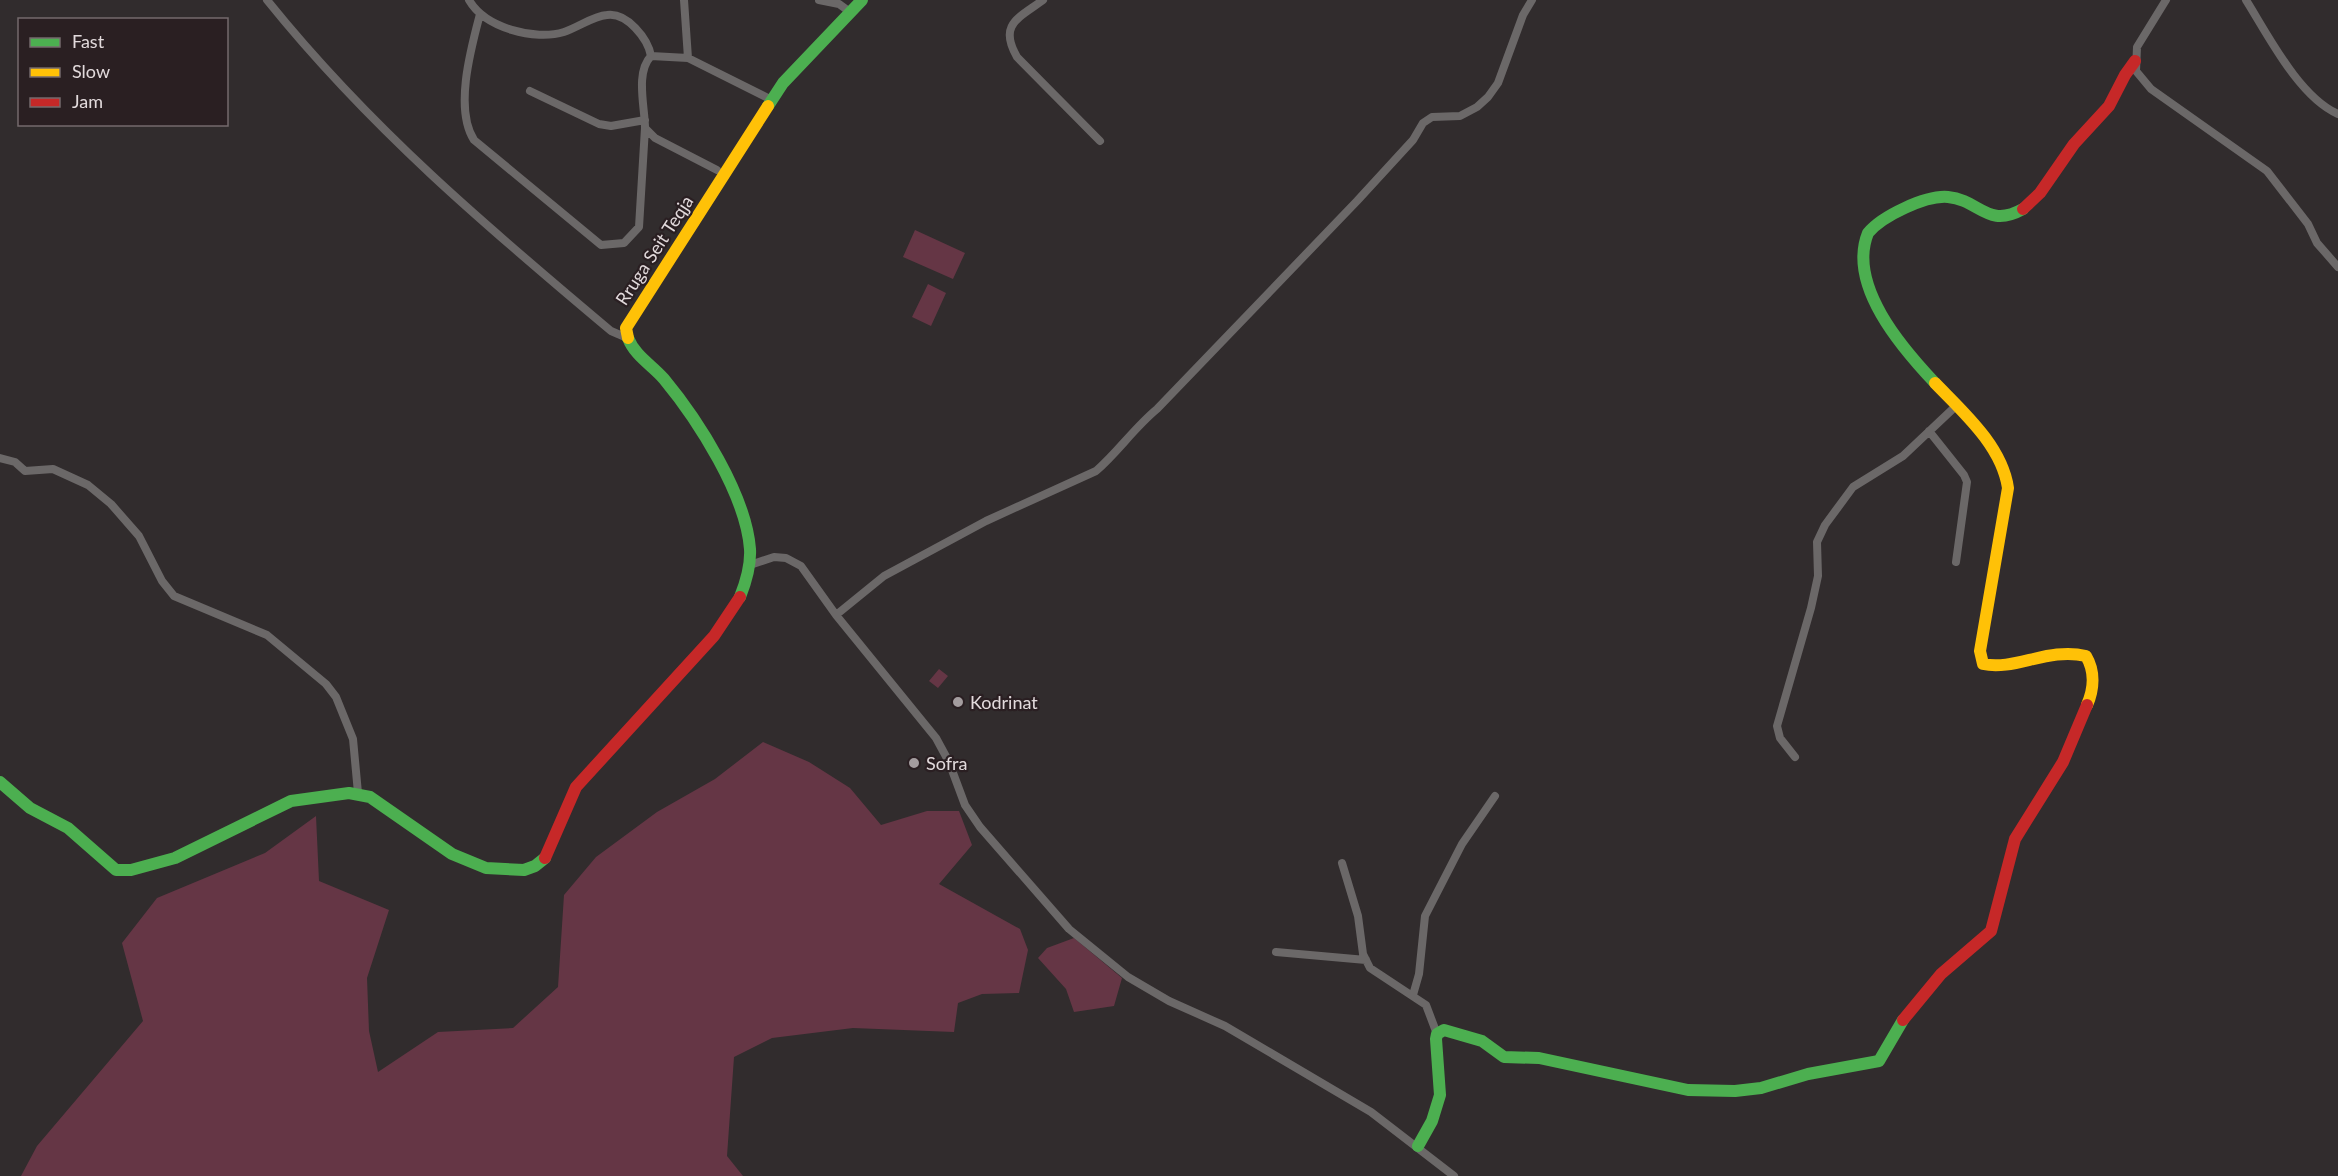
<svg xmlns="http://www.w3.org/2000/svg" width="2338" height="1176" viewBox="0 0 2338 1176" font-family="Lato,sans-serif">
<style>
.green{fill:#653645}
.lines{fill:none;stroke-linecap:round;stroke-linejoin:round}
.street{stroke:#6b6868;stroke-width:8}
.fast{stroke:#4caf50;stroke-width:12}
.slow{stroke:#ffc107;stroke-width:12}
.jam{stroke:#c62828;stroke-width:12}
.poi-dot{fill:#a49d9f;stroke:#2a1f22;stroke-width:2}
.labels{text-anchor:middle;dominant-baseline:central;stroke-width:4.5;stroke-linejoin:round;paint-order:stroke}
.street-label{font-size:18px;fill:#e2dadc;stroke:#2a1f22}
.poi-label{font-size:18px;fill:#e2dadc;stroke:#2a1f22;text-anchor:start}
</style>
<rect width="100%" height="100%" fill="#312c2d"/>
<path class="green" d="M 915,230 L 965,253 L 953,279 L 903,257 Z
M 928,284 L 946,293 L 931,326 L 912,317 Z
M 939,669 L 948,676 L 938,688 L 929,681 Z
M 763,742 L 809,762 L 850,788 L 881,825 L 927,811 L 959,811 L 972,845 L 939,884 L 1020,929 L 1028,950 L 1019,993 L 982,994 L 958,1003 L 954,1032 L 853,1028 L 772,1038 L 734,1057 L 727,1156 L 743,1176 L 21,1176 L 37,1146 L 143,1021 L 122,943 L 157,898 L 265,853 L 316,816 L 319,881 L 389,910 L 367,978 L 369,1031 L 378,1072 L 438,1032 L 513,1028 L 558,987 L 564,895 L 596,857 L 657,812 L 715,779 Z
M 1074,938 L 1122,978 L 1114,1006 L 1074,1012 L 1066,989 L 1038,958 L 1047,948 Z"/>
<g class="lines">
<path class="street" d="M 267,0 C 370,128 487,227 611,331 L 625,337
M 469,0 C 485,28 535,41 564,32 C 579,27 593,16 607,15 C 627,12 648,39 651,56 L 688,58
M 684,0 L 688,58 L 772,100
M 819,0 L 839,4 L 850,12
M 1043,0 C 1019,18 998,24 1017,57 L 1100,141
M 2166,0 L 2137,47 L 2136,71 L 2151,89 L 2267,171 L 2308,224 L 2317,243 L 2338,267
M 2246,0 C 2268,35 2299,97 2338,114
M 480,14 C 471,48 454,109 474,140 L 601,245 L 624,243 L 639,227 L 645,128
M 651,56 C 635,73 645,107 645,128 L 655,138 L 717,170
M 530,91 L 599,124 L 611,126 L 645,120
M 1929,431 L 1964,475 L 1967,482 L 1956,562
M 0,458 L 15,462 L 25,471 L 53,469 L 88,485 L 111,504 L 139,536 L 162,581 L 174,596 L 267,635 L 326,684 L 336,697 L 353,739 L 358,793
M 750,565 L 774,557 L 786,558 L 801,566 L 836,615 L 936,738 L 949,762 L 965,805 L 980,827 L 1069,929 L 1128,977 L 1169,1001 L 1225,1026 L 1371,1112 L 1454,1176
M 836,615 L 884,576 L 986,521 L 1096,471 C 1118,452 1134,428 1157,409 L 1357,201 L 1413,140 L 1423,123 L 1432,117 L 1460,116 L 1477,107 L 1488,97 L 1498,83 L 1523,15 L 1532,0
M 1795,757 L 1780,738 L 1777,726 L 1811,608 L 1818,576 L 1817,542 L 1825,525 L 1853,487 L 1903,456 L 1957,405
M 1342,863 L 1358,916 L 1363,954 L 1370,968 L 1426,1005 L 1437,1034
M 1276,952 L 1366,960
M 1413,995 L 1419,974 L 1425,916 L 1462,844 L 1495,796"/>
<path class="fast" d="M 768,106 L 783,83 L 862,0
M 628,338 C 635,356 652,365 664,379 C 698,420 746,495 750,549 C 751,566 746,582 740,597
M 1935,383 C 1902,348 1847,285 1868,233 C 1882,216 1926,195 1948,197 C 1980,200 1987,229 2023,209
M 0,782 L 30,808 L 68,828 L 116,870 L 131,870 L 175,858 L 291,801 L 349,793 L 370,797 L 452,854 L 486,868 L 524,870 L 535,866 L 545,858
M 1418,1146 L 1432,1121 L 1440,1095 L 1436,1039 L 1437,1034 L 1444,1030 L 1482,1041 L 1504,1057 L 1539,1058 L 1688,1090 L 1735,1091 L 1761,1088 L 1808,1074 L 1879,1061 L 1903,1020"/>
<path class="slow" d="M 628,338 L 626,328 L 768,106
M 1935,383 C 1963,412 2002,446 2008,488 L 1980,651 L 1983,664 C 2015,671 2048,647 2086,656 C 2095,671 2094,689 2087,705"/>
<path class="jam" d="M 2023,209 L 2040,193 L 2074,144 L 2109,106 L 2125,75 L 2135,61
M 545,858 L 576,787 L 714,636 L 740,597
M 1903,1020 L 1941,974 L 1991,931 L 2015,839 L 2063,762 L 2087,705"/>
</g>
<g class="poi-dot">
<circle cx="958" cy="702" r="6"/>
<circle cx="914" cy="763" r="6"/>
</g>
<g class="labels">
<g class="street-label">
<text transform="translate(654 250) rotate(-57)">Rruga Seit Teqja</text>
</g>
<g class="poi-label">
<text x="970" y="702">Kodrinat</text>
<text x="926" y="763">Sofra</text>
</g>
</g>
<rect x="18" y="18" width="210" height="108" fill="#2a1f22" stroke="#746a6c" stroke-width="1.5"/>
<rect x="30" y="38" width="30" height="9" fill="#4caf50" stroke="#746a6c" stroke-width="1.5"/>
<text x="72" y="48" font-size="18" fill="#e2dadc">Fast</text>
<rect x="30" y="68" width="30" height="9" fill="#ffc107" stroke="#746a6c" stroke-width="1.5"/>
<text x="72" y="78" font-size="18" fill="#e2dadc">Slow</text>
<rect x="30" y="98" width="30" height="9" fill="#c62828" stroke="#746a6c" stroke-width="1.5"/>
<text x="72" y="108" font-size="18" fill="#e2dadc">Jam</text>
</svg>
